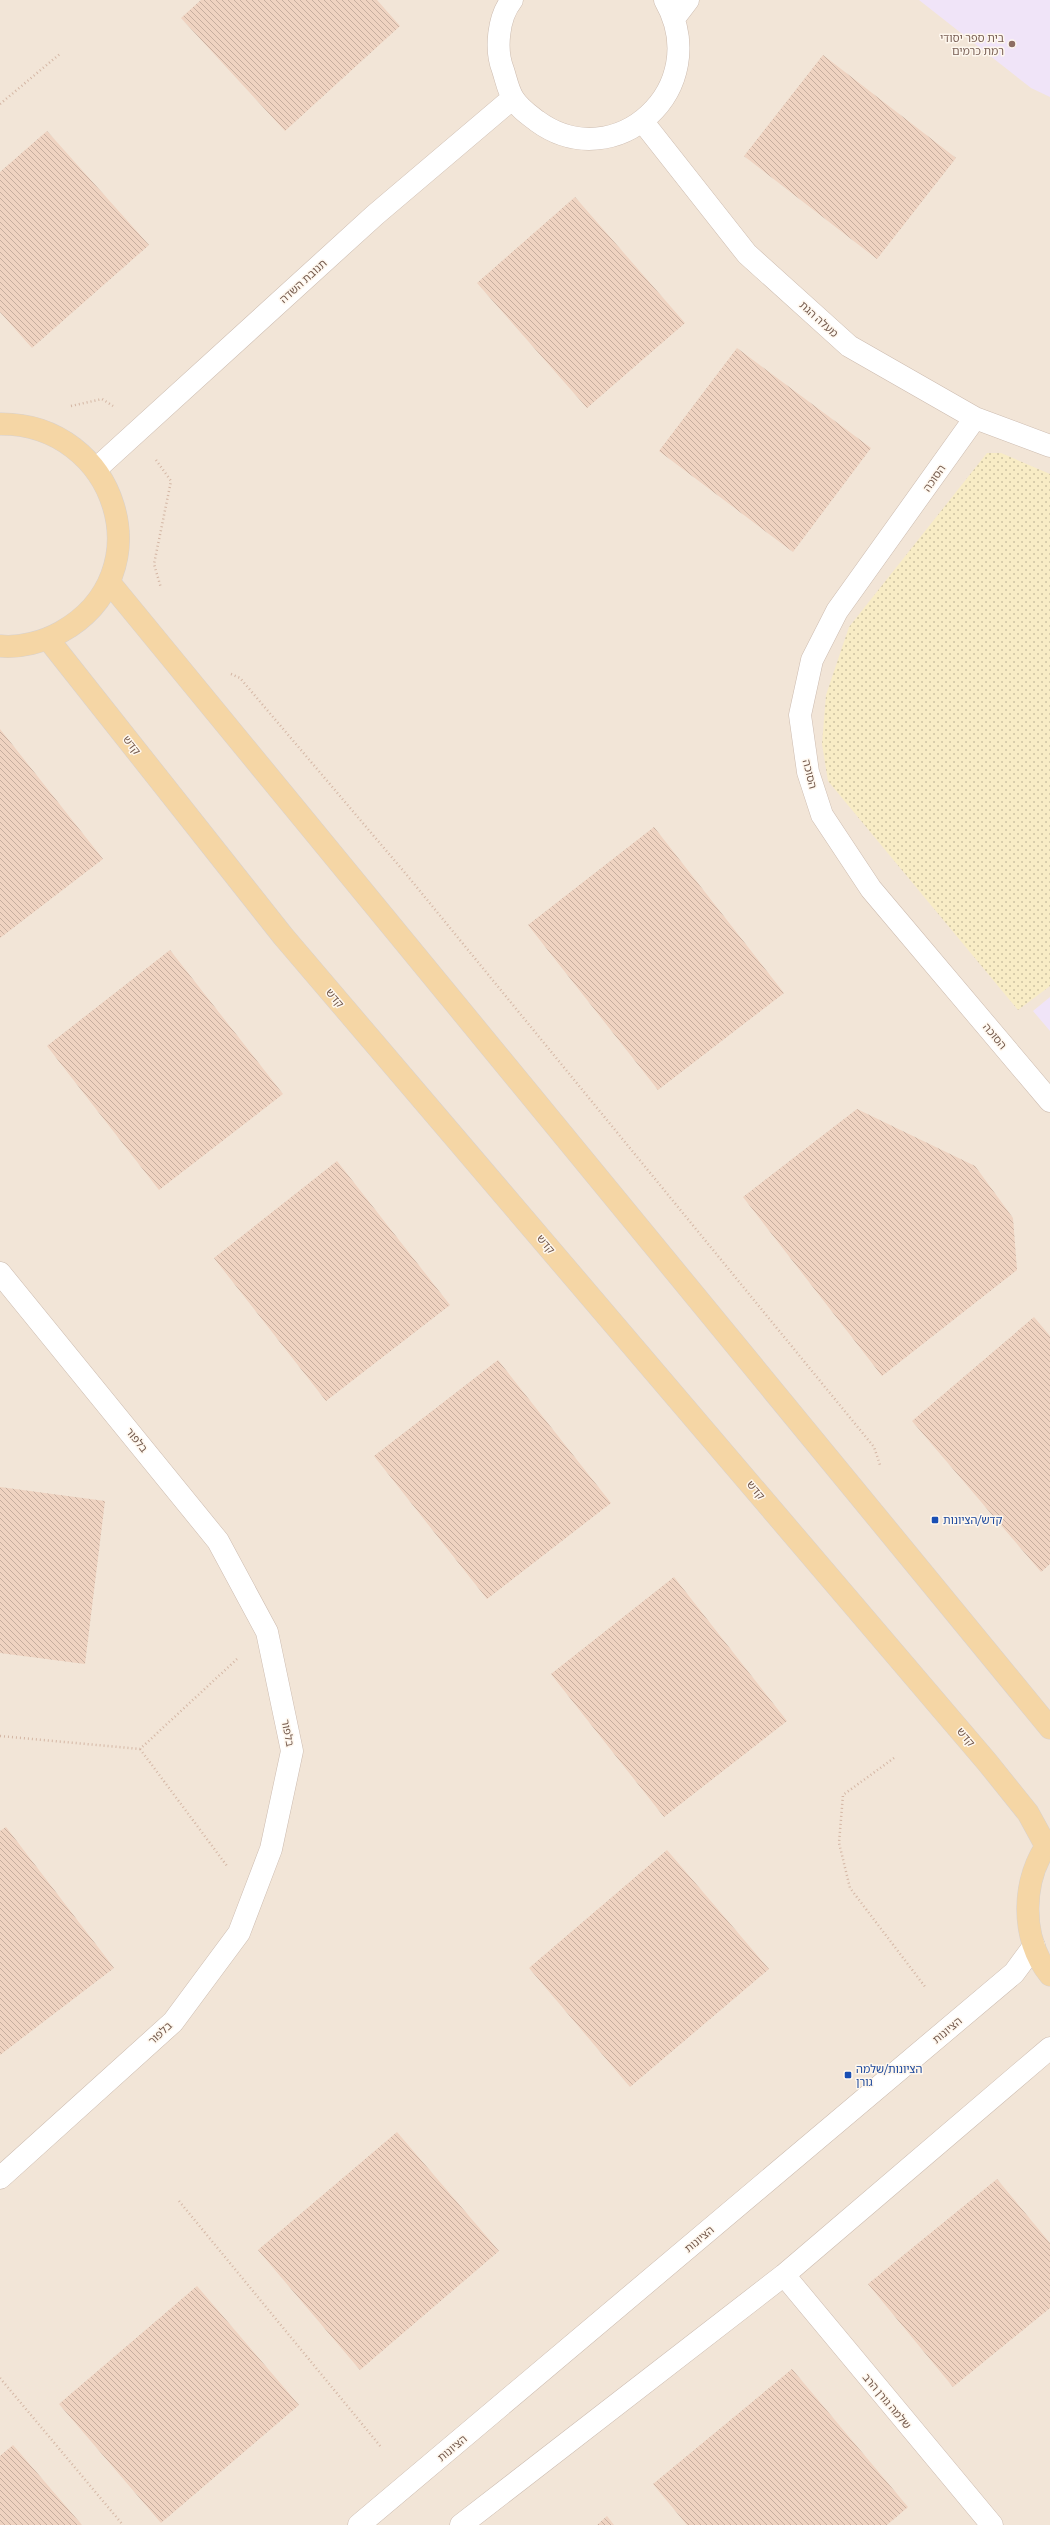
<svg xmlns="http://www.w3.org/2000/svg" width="1050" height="2525" viewBox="0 0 1050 2525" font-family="Ubuntu,'Noto Sans Hebrew',sans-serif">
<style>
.residential{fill:#f2e5d7}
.education{fill:#f0e4f8}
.sand{fill:url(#sand-dots)}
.building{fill:url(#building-back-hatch)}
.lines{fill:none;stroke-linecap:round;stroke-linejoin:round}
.minor-casing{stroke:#ccbbaf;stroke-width:23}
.major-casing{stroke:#d8d1cd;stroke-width:23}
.path{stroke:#d4b6a4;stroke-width:2.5;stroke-dasharray:1 3;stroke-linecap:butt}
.minor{stroke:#fff;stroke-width:22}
.major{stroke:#f5d6a5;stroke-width:22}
.education-dot{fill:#8d6e63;stroke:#fef7ee;stroke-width:1.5}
.transit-dot{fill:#1a4fb4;stroke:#fef7ee;stroke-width:1.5}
.labels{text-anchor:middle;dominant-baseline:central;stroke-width:3;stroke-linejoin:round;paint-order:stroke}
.education-label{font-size:11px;fill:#785e54;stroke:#fef7ee;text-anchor:end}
.street-label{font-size:11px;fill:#745a4d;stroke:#fef7ee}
.transit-label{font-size:11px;fill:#164399;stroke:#fef7ee;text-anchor:start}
</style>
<defs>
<pattern id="sand-dots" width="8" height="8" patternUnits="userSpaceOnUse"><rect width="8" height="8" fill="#f8ecc5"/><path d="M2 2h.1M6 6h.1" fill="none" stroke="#cdc2a2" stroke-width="1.8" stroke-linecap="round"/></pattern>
<pattern id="building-back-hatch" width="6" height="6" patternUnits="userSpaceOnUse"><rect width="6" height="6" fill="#efd3c1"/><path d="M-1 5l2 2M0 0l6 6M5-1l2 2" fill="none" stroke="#c6ae9f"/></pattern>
</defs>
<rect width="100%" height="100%" fill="#fbf3e8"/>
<path class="residential" d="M 0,0 L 1050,0 L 1050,2525 L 0,2525 Z"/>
<path class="education" d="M 919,0 L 1050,0 L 1050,97 L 1031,88 Z
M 1050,997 L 1050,1031 L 1033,1011 Z"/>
<path class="sand" d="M 987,453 L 1001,453 L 1050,474 L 1050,986 L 1018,1010 L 828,781 L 822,744 L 826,695 L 849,627 Z"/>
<path class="building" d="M 201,0 L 377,0 L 400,26 L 285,131 L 181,18 Z
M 823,55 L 956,158 L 877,259 L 744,156 Z
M 47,131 L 149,245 L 32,348 L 0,312 L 0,172 Z
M 575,197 L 685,323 L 587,408 L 477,283 Z
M 737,348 L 871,448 L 793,552 L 659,451 Z
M 0,729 L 103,859 L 0,938 Z
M 654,827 L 784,993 L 658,1090 L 528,925 Z
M 170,950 L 283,1094 L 159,1190 L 47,1046 Z
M 857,1109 L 975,1166 L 1013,1218 L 1017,1270 L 882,1376 L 743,1197 Z
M 337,1161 L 450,1305 L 326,1401 L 214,1258 Z
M 1034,1317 L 1050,1336 L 1050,1564 L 1041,1572 L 912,1421 Z
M 498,1360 L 611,1503 L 487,1599 L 374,1456 Z
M 0,1487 L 105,1501 L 85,1664 L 0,1653 Z
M 674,1577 L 787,1721 L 664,1817 L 551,1674 Z
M 6,1827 L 114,1968 L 0,2055 L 0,1831 Z
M 667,1850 L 769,1969 L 630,2087 L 529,1968 Z
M 397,2132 L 499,2251 L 360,2370 L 258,2250 Z
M 997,2179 L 1050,2243 L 1050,2308 L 953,2387 L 868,2284 Z
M 197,2286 L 299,2405 L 161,2523 L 59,2404 Z
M 792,2369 L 908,2507 L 887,2525 L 687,2525 L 653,2484 Z
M 13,2445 L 82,2525 L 0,2525 L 0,2456 Z
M 607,2516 L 614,2525 L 597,2525 Z"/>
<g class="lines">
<defs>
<path id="minor" d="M 512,0 C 498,17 495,50 503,70 C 506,79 508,90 513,98 C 519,108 528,114 537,121 C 615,178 715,88 665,0
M 675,17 L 688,0
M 643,122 L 747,254 L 849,346 L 975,418 L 1050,446
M 975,418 L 837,611 L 812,660 L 800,715 L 808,772 L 822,815 L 871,889 L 1050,1101
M 96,469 L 375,215 L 513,98
M 0,1273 L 218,1541 L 267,1632 L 292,1751 L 271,1849 L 239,1933 L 173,2022 L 0,2178
M 784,2275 L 992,2525
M 359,2525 L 1014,1973 L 1034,1946
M 461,2525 L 784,2275 L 1050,2048"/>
<path id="major" d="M 0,424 C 117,423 165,574 61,632 C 43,642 20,648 0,646
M 109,582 L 1050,1728
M 48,639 L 283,936 L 987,1762 L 1028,1813 L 1046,1846
M 1050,1841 C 1021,1878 1020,1939 1050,1975"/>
</defs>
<use href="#minor" class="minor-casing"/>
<use href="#major" class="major-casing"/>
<path class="path" d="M 0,104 L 61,53
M 71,406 L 102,399 L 113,406
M 156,460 L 171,481 L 154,564 L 161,588
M 231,674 L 240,678 L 406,874 L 874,1447 L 880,1465
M 0,1736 L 140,1749 L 237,1659
M 140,1749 L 227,1866
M 894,1758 L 843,1795 L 839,1843 L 850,1888 L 926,1988
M 179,2201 L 381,2447
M 0,2378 L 123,2525"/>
<use href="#minor" class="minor"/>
<use href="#major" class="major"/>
</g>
<circle class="education-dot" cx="1012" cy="44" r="4"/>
<g class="transit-dot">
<rect x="931" y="1516" width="8" height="8" rx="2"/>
<rect x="844" y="2071" width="8" height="8" rx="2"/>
</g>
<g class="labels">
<g class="education-label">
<text x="1004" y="38">בית ספר יסודי<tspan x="1004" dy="13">רמת כרמים</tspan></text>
</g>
<g class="street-label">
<text transform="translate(303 281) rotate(-42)">תנובת השדה</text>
<text transform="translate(819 319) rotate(42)">מעלה הגת</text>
<text transform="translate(934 478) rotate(-55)">הסוכה</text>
<text transform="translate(132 745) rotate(52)">קדש</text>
<text transform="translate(810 774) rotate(76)">הסוכה</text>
<text transform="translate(335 998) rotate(50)">קדש</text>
<text transform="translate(995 1036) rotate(50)">הסוכה</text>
<text transform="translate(546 1244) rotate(50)">קדש</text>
<text transform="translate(137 1440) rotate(51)">בלפור</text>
<text transform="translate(756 1490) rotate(50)">קדש</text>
<text transform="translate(288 1733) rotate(79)">בלפור</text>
<text transform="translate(966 1737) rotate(50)">קדש</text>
<text transform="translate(947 2030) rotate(-40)">הציונות</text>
<text transform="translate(160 2033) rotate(-43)">בלפור</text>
<text transform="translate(699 2239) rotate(-40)">הציונות</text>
<text transform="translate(887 2401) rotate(50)">שלמה גורן הרב</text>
<text transform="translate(452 2448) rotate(-40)">הציונות</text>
</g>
<g class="transit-label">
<text x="943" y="1520">קדש/הציונות</text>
<text x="856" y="2069">הציונות/שלמה<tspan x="856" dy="13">גורן</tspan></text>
</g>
</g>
</svg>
